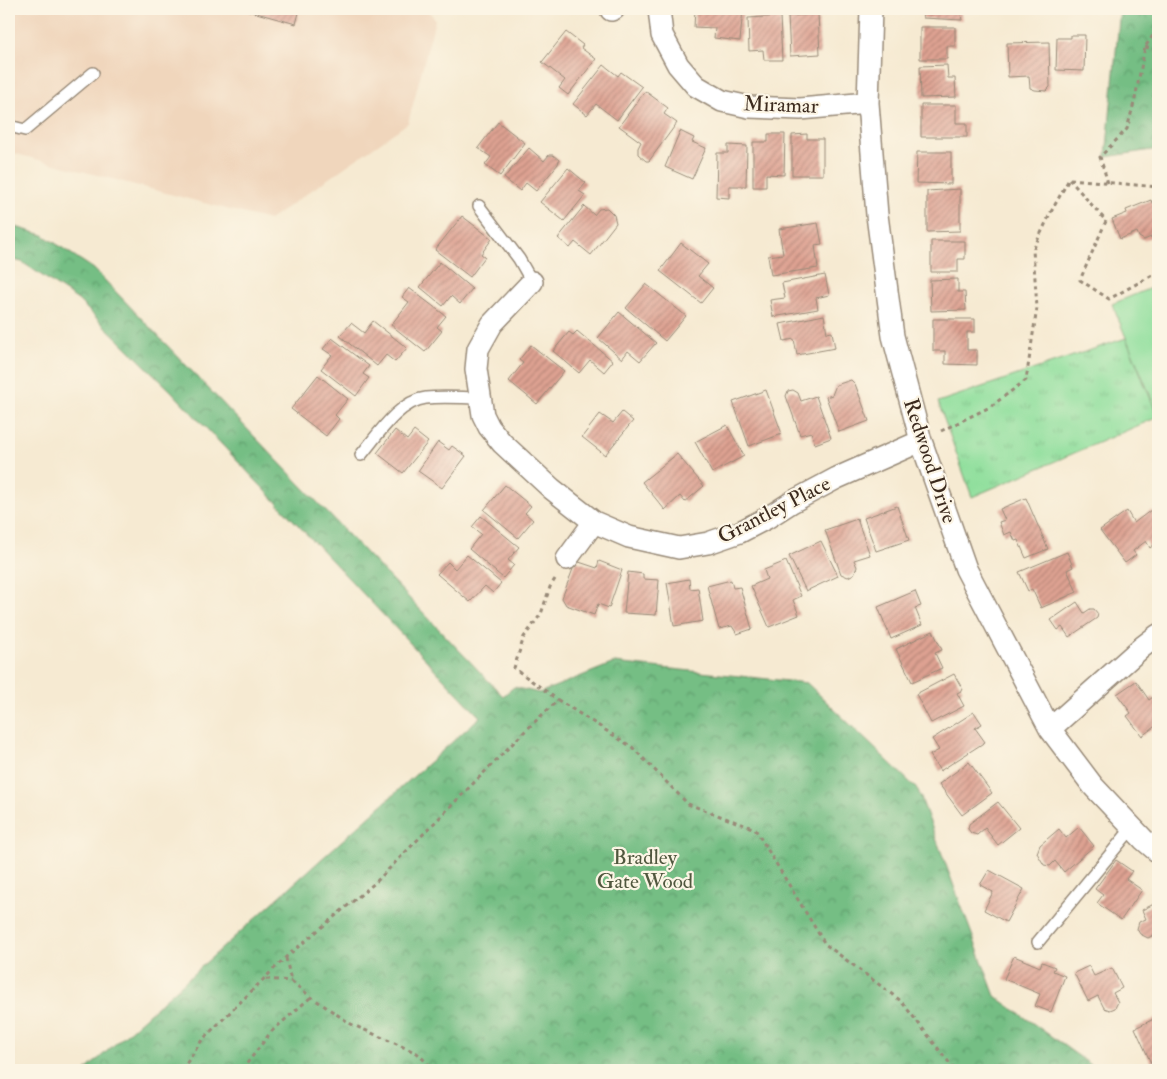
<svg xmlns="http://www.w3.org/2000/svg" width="1167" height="1079" viewBox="0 0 1167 1079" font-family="'IM FELL Double Pica',serif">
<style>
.built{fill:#f0d6bc}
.grass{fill:url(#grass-tufts);stroke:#66845e}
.forest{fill:url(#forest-crowns);stroke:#587451}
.garden{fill:#90df9d;stroke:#66845e}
.building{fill:url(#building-hatch)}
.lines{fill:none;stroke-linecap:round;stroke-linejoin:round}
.lane-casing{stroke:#988a78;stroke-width:14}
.street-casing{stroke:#988a78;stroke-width:24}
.path{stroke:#988a78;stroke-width:3;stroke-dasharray:4 4;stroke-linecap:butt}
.lane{stroke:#fff;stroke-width:11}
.street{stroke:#fff;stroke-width:21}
.labels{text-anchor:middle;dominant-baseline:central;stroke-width:4.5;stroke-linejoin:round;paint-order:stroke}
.street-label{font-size:21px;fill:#3b2a1e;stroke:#fcf5e5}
.park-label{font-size:21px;fill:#50573e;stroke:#fcf5e5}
</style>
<defs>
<pattern id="grass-tufts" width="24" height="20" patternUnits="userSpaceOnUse" patternTransform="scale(1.25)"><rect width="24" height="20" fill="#90df9d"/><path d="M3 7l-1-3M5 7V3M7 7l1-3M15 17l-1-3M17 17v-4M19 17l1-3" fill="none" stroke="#7dc087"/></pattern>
<pattern id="forest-crowns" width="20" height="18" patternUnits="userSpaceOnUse" patternTransform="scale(1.25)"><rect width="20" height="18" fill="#74be84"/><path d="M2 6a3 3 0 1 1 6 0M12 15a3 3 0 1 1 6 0" fill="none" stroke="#609b6b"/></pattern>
<pattern id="building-hatch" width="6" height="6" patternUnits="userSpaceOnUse" patternTransform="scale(1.25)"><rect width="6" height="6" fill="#dea292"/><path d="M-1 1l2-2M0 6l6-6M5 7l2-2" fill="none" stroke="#b58477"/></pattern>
</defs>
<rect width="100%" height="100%" fill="#fcf5e5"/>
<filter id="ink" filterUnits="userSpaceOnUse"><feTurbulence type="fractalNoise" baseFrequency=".02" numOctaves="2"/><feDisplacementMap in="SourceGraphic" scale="10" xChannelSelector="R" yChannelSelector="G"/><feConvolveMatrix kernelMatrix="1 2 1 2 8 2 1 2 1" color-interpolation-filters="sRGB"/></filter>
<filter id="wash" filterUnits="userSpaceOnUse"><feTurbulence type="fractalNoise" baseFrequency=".0096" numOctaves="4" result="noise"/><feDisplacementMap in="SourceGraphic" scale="20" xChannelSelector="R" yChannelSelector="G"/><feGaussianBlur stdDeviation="1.12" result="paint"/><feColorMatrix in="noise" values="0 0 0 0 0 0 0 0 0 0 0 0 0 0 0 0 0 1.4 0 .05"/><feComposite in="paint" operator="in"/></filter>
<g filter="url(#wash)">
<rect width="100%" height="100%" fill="#f6ead2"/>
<path class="built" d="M 9,9 L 428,9 L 435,20 L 408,123 L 269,220 L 9,152 Z"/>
<path class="grass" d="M 1126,338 L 1158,417 L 972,497 L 938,402 Z"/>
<path class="forest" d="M 1120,9 L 1158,9 L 1158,149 L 1106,157 Z
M 9,225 L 43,235 L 94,269 L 503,696 L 514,687 L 539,693 L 614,663 L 807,683 L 918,790 L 995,996 L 1098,1070 L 86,1070 L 480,717 L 171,391 L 78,300 L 22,262 L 9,259 Z"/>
<path class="garden" d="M 1158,285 L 1158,414 L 1112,304 Z"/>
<g id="blocks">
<path class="building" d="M 242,9 L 300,9 L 296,24 Z
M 695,9 L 743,9 L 740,41 L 714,38 L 715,28 L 694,27 Z
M 922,9 L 960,9 L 962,20 L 923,18 Z
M 818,14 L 820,54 L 790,56 L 788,16 Z
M 780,16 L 782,60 L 764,60 L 763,50 L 749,51 L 748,18 Z
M 920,27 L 955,27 L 955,46 L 947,46 L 947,59 L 920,59 Z
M 566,32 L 583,45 L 581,48 L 596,59 L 568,95 L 559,88 L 565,80 L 542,62 Z
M 1071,35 L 1085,35 L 1084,71 L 1056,70 L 1057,38 L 1071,38 Z
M 1049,42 L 1050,87 L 1046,91 L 1035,90 L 1030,88 L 1029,76 L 1008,77 L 1007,43 Z
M 604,65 L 618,76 L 621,72 L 642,87 L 617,120 L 596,104 L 587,115 L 573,104 Z
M 947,65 L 948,78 L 955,78 L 956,97 L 921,98 L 920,66 Z
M 645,91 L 668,108 L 664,114 L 677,123 L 649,161 L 646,161 L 638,154 L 638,148 L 641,142 L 619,126 Z
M 921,105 L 956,105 L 956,123 L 967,123 L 967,137 L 921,137 Z
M 498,122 L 525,143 L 500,176 L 485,165 L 491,157 L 478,148 Z
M 680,131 L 694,138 L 692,142 L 706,148 L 692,179 L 665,167 Z
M 768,134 L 785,134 L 784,175 L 766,174 L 766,187 L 753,187 L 753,142 L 768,142 Z
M 807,134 L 807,139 L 823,139 L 823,175 L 792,175 L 792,135 Z
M 728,145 L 747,146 L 746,186 L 729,186 L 729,198 L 716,197 L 717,153 L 728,153 Z
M 529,148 L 544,161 L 549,155 L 553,155 L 559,160 L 558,164 L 536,191 L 526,183 L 520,191 L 504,178 Z
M 917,152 L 951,152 L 951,184 L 916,183 Z
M 568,168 L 586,183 L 579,191 L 585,195 L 564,221 L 540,202 Z
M 960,189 L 960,231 L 927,232 L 927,191 Z
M 1151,200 L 1152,203 L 1158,200 L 1158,234 L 1144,240 L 1139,237 L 1137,232 L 1120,239 L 1112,219 L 1127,213 L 1126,210 Z
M 584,206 L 594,215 L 599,209 L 607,208 L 614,215 L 616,223 L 591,255 L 575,242 L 570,248 L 558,238 Z
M 462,216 L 492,239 L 481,254 L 485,257 L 470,277 L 435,250 Z
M 818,223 L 822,244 L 815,245 L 818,268 L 771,275 L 768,256 L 783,254 L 779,229 Z
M 931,241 L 965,241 L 965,259 L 958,259 L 958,272 L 931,272 Z
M 681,243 L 708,264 L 698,276 L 713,288 L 701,303 L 660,271 Z
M 440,262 L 472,289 L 460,304 L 451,296 L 443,306 L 420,287 Z
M 825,275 L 829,295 L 816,298 L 818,309 L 773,317 L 770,300 L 785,298 L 782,283 Z
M 958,279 L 958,292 L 965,292 L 966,310 L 931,311 L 930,280 Z
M 646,284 L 686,316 L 665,341 L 626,308 Z
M 409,288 L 446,316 L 437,327 L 442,331 L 425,352 L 391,325 L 409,302 L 402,297 Z
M 619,312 L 656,343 L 640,361 L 628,351 L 622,359 L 598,338 Z
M 824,315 L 827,333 L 832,332 L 835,348 L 797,355 L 794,339 L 784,341 L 780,324 Z
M 933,319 L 975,319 L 975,332 L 967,332 L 967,350 L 977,350 L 977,365 L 945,364 L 945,351 L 933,351 Z
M 373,321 L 407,348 L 395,362 L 386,355 L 377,366 L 340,336 L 351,323 L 364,333 Z
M 577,331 L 613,361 L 604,372 L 590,360 L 579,373 L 553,351 L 569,332 L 573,335 Z
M 332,338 L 369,366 L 363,374 L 369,378 L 356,396 L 321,369 L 332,355 L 323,349 Z
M 531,345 L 564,371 L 537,404 L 509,381 L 523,363 L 519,360 Z
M 318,375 L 348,399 L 335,415 L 339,419 L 326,436 L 291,409 Z
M 851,380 L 855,384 L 869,421 L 839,432 L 826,397 L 832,395 L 836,385 Z
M 766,390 L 782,434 L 749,446 L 733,402 Z
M 793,390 L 798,393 L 801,401 L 816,396 L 831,438 L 815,444 L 811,432 L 800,435 L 786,396 L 788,391 Z
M 622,412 L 633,421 L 605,455 L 582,437 L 600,414 L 613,423 Z
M 727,425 L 744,456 L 712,473 L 695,442 Z
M 395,430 L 407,440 L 414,431 L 428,442 L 403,473 L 377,453 Z
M 438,442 L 449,450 L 452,446 L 466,456 L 442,488 L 418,471 Z
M 677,454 L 704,486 L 685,502 L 680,496 L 665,510 L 642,482 Z
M 505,485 L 531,506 L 525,513 L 533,520 L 518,538 L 484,510 Z
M 1026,498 L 1048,549 L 1026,558 L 1018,540 L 1015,541 L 1011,532 L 1004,535 L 999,522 L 1005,520 L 1000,509 Z
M 897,506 L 909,540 L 876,551 L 864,518 Z
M 1151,510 L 1158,520 L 1158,542 L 1150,548 L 1146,541 L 1133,551 L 1136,555 L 1125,563 L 1100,530 L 1127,511 L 1134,523 Z
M 481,516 L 519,547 L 508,560 L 514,565 L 503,578 L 469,549 L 481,534 L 472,527 Z
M 857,519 L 870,555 L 854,560 L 857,567 L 854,574 L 848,577 L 841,574 L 825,530 Z
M 821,541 L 838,576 L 806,591 L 789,556 Z
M 1067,552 L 1073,567 L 1067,570 L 1077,592 L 1041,608 L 1032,589 L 1028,591 L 1019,572 Z
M 467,555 L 501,583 L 493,593 L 485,586 L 470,602 L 437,574 L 448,562 L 455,569 Z
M 576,561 L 597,568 L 599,561 L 622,570 L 609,608 L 598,604 L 594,615 L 566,605 L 562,598 Z
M 786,561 L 801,596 L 793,600 L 799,615 L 769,627 L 751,586 L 767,579 L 764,570 Z
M 628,572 L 643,574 L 643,579 L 659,580 L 656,615 L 624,613 Z
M 689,579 L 690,589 L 698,588 L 703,621 L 674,626 L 667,583 Z
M 731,580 L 733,588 L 740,587 L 752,629 L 737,634 L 732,626 L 719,629 L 707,586 Z
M 915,591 L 921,606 L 915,608 L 922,625 L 891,639 L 878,607 Z
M 1077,602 L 1084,613 L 1090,609 L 1094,609 L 1098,614 L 1097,618 L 1069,637 L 1062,627 L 1058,630 L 1051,620 Z
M 933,631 L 942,650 L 935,653 L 942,668 L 912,682 L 896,649 Z
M 954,674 L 963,690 L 957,693 L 964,706 L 931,723 L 916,694 Z
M 1136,681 L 1149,700 L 1153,697 L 1155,700 L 1158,698 L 1158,724 L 1142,736 L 1127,716 L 1131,713 L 1117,694 Z
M 974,712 L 982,724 L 975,728 L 985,742 L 940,771 L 930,755 L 939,750 L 932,739 Z
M 969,762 L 992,793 L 962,815 L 939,784 Z
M 998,802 L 1019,828 L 998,845 L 985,828 L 977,835 L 971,833 L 968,829 L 969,824 Z
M 1079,827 L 1094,846 L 1064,872 L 1055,861 L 1050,866 L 1044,865 L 1037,853 L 1040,845 L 1059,829 L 1066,838 Z
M 1116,860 L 1132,871 L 1126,879 L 1142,890 L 1121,920 L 1097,903 L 1103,895 L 1095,889 Z
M 989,870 L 1024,889 L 1006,922 L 984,910 L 993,892 L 980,885 Z
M 1158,902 L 1158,945 L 1154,935 L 1148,938 L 1140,934 L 1137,929 L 1139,922 L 1146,919 L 1142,910 Z
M 1014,956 L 1040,967 L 1042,962 L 1055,967 L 1053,971 L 1065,976 L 1051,1012 L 1035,1006 L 1040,994 L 1004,979 Z
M 1089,966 L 1094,976 L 1112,968 L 1122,988 L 1113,993 L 1118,1002 L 1115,1008 L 1110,1010 L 1104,1008 L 1098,996 L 1088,1001 L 1074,973 Z
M 1158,1017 L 1158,1059 L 1151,1063 L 1135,1028 Z"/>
</g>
</g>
<g filter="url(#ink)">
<use href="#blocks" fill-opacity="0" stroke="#988a78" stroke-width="1"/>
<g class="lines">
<defs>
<path id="lane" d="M 9,126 L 25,130 L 93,73
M 479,206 L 519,259 L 532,282
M 361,455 C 377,436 399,401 426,398 C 444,396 463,398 480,398
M 1038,942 L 1132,828"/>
<path id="street" d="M 659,9 L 662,35 L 678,65 L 696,86 L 722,101 L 749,107 L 800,109 L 868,103
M 871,9 L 868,103 L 877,215 L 893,336 L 921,441 L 966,569 L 1050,729 L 1093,786 L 1144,840 L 1158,852
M 611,10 L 614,9
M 532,282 L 492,324 L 478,349 L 476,369 L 483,415 L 489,427 L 502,443 L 552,489 L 594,522 L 629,537 L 679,548 L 708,543 L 740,532 L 767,518 L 792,502 L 837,478 L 921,441
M 567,559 L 594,522
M 1050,729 L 1141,648 L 1158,635"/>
</defs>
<use href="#lane" class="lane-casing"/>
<use href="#street" class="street-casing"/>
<path class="path" d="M 1145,47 L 1158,51
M 1069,179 L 1106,221 L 1080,280 L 1109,299 L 1158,272
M 1070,179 L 1158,187
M 1108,183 L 1100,157 L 1127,129 L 1135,99 L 1145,47 L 1158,28
M 941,431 L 990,407 L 1026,380 L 1037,308 L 1033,250 L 1051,212 L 1069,179
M 555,579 L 550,587 L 541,614 L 524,637 L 514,668 L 558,700
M 286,958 L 291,981 L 311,997 L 351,1024 L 417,1053 L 434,1070
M 266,979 L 291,981
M 182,1070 L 202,1040 L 286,957 L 376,882 L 523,733 L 558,700 L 632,747 L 688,804 L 755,829 L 825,944 L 901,1001 L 955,1070
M 242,1070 L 271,1032 L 311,997"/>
<use href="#lane" class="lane"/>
<use href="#street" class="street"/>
</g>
</g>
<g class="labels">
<g class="street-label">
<text transform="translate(781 105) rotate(2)">Miramar</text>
<text transform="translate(930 461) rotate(72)">Redwood Drive</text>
<text transform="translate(774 510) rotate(-27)">Grantley Place</text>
</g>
<g class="park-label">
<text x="645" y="857">Bradley<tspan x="645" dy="24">Gate Wood</tspan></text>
</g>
</g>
<rect width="1167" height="1079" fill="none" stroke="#fcf5e5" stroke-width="30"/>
</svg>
